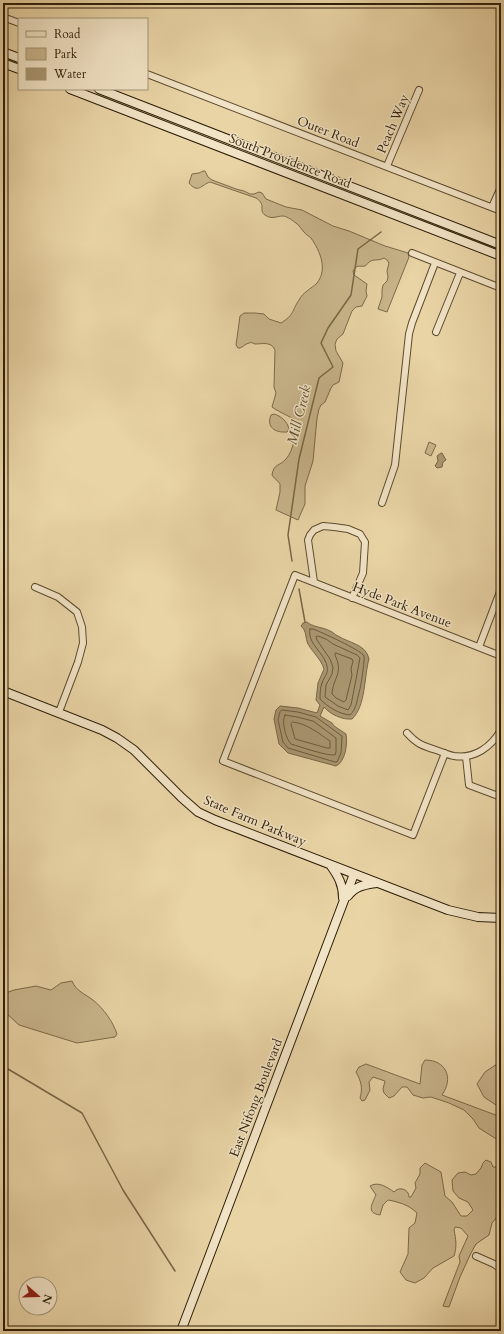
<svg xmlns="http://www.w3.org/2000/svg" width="504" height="1334" viewBox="0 0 504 1334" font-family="Cardo,serif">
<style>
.green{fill:#c9b58b;stroke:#7c6a49}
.water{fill:#a99670;stroke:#786646}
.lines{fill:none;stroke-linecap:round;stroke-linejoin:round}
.shore{stroke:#6c5a3c;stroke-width:1}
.stream{stroke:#786646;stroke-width:1.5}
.street-casing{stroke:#5d4c2f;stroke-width:8}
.secondary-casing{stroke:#2e1f07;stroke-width:10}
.street{stroke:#f1e3c5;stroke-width:6}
.secondary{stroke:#f1e3c5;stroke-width:8}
.labels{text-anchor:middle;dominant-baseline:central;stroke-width:3;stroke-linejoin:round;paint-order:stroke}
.street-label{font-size:13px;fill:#2e1f07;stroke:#f1e3c5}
.water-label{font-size:14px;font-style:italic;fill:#59492c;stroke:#f1e3c5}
</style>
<rect width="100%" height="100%" fill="#e9d4a6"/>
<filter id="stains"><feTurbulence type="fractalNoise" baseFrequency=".005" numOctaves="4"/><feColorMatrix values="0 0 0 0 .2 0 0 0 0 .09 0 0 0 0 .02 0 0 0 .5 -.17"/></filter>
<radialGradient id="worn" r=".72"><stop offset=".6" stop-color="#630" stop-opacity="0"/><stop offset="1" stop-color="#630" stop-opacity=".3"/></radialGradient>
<path class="green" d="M 203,171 L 205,171 L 208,177 L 212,180 L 236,189 L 244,191 L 250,194 L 254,194 L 259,192 L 262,193 L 266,199 L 286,207 L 302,210 L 333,226 L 349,231 L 385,246 L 408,253 L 409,257 L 387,312 L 378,309 L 382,297 L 382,290 L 383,285 L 387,281 L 388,277 L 387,271 L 389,263 L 387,260 L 384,258 C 379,261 375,259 371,261 C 368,262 367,265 365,266 C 359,267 357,264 353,271 L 354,275 L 367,284 L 366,291 L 367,296 L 362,306 L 356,307 L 352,311 L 343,334 L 337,339 L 335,344 L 336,351 L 343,363 L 339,382 L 333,385 L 331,388 L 325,402 L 321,405 L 319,409 L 317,418 L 313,461 L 305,486 L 305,504 L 298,520 L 276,510 L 280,492 L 280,484 C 278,480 274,479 272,475 C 274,463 279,467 286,459 C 293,452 298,429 295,420 C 289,416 277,411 272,407 L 276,393 L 274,387 L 275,350 C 271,341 262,344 255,344 C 252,343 252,342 249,343 C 245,344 243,347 240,348 L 238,348 L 236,345 L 240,316 L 244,313 L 255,313 L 264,314 L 269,319 L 281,323 C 295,314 291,312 299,300 C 303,292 311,289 317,283 C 328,269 320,251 311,238 C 309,236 306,235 304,232 C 301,229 300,226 296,223 C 293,221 287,216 283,216 C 276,216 272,220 265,215 C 258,211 267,205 256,198 L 210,182 C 201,185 198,194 189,183 L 192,174 L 199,173 Z
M 274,414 C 281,416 287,421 289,429 L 287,432 C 275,433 266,427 271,415 Z
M 429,442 L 436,445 L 431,456 L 425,453 Z
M 72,981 C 76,991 85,994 93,1000 C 104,1009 113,1022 117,1034 L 115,1037 L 77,1043 L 19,1025 L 6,1013 L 3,1006 L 3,994 L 14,990 L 36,986 L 51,990 L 61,983 Z
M 425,1060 C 446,1060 454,1078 442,1095 L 501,1117 L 501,1142 L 479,1128 L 473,1119 L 464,1110 L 449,1103 L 431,1097 L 423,1098 L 413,1095 L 407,1087 L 402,1087 L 394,1096 L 389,1098 L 384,1093 L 383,1089 L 385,1081 L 373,1077 L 369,1082 L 370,1090 L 365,1100 L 362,1101 L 360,1098 C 363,1088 361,1081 356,1072 L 359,1067 L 366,1064 L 420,1084 L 422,1065 Z
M 497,1064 L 501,1065 L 501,1107 L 499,1107 L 484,1097 L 477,1084 L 485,1072 Z
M 501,1155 L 501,1203 L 497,1217 L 492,1223 L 489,1235 L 476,1244 L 471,1253 L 460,1277 L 449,1307 L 443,1306 L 460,1262 L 459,1256 L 468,1236 L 461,1228 L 455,1227 L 454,1230 C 456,1239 457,1247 454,1256 L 433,1268 L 424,1278 L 415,1283 L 406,1280 L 400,1272 L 408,1254 L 409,1228 L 415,1223 L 417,1213 C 409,1205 399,1202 388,1200 L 383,1205 L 380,1215 C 366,1213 372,1204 376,1195 L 370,1186 C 378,1181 387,1187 394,1192 C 399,1186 409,1189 409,1197 L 411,1197 L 416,1188 L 415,1183 L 420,1174 L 420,1168 L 425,1163 L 441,1172 L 445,1196 L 452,1202 L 461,1216 L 467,1216 L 473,1210 L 468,1202 L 459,1198 L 453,1191 L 452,1180 L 458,1173 L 465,1172 L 471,1175 L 476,1174 L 481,1168 L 483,1163 L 486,1160 L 491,1162 L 493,1167 L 496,1167 Z"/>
<path class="water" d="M 441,453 L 442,453 L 446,460 L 443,462 L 442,467 L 437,468 L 435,466 L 438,461 L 437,456 Z
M 307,622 C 312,627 323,627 330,631 C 333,632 335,635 338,636 C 349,643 366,644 369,659 C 364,676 366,706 352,719 C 342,720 330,714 324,707 L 320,716 L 332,723 L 334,726 L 346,734 C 348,744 345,762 336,766 L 288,753 L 279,744 L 274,719 L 276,710 L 280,706 L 298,708 L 317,713 L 320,705 L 316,700 L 318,683 L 324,669 C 321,659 313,653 308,644 C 305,638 307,631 301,626 L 303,623 Z"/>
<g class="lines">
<path class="shore" d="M 310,629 L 313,629 C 321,632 361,650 364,656 C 365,659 361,685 360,689 C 357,698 357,709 350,715 C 339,714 328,707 320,699 C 320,695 320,688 322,683 C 324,677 329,673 327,666 C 324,652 307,644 310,629 Z
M 318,636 L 326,639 L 333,644 L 357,655 L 360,658 C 357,674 354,690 351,705 L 348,710 L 338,706 L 325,697 L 326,685 L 332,674 L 333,667 L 330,659 L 317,640 L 316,637 Z
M 336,653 L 352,659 L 353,661 L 351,669 L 352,675 L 346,700 L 344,702 L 336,698 L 332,694 C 333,677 344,674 335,655 Z
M 282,710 L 298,712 L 316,717 L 342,736 L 341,753 L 337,762 L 335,762 L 288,748 L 283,742 L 278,720 L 280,712 Z
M 285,715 L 297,717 L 313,721 L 336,738 L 336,752 L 335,755 C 327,756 301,747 291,744 C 286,739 281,722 285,715 Z
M 293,722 C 308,724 318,733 330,741 L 330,748 L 327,748 L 295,739 L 291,724 Z"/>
<path class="stream" d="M 292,561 L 288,535 L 299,459 L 319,378 L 333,367 L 321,343 L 328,328 L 351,295 L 358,249 L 381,232
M 299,589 L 305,622
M 3,1069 L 8,1069 L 82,1113 L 123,1190 L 175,1271"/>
<defs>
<path id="street" d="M 3,17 L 19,23
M 147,74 L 501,211
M 387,166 L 419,90
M 492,207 L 501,187
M 412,253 L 501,288
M 436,332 L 460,273
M 382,503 L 395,465 L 409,334 L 412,323 L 435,263
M 314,582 L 308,540 L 310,535 L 314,530 L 323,526 L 334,527 L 348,529 L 360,534 L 365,542 L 363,573 L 352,598
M 35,587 L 58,597 L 77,612 L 82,627 L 83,643 L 78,662 L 59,712
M 479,647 L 501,589
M 407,733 C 417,744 423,746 436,750 C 442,752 448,755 454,756 C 475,759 491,747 501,730
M 445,753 L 413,835 L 223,761 L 295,575 L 501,656
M 466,757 L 469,785 L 501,797
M 476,1256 L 494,1264 L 501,1269"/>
<path id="secondary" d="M 3,52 L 19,58
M 3,63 L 19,69
M 70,89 L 501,256
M 99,89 L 501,245
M 3,691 L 102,730 L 117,738 L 134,750 L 182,798 L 198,812 L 215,820 L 448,910 L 478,917 L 501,918
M 331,866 C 338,876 343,884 343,898
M 348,896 C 355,886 364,885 376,883
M 181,1331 L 354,874"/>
</defs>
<use href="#street" class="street-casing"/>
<use href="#secondary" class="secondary-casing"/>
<use href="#street" class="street"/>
<use href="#secondary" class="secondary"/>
</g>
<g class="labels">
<g class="street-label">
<text transform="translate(393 124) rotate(-67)">Peach Way</text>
<text transform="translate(328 132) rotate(21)">Outer Road</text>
<text transform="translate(290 161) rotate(21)">South Providence Road</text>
<text transform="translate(402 605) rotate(21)">Hyde Park Avenue</text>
<text transform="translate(255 821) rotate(23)">State Farm Parkway</text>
<text transform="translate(256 1098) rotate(-69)">East Nifong Boulevard</text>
</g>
<g class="water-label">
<text transform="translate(299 415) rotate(-76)">Mill Creek</text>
</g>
</g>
<rect width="504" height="1334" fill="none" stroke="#e9d4a6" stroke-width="16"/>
<rect x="4" y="4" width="496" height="1326" fill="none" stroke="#2e1f07" stroke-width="2"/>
<rect x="8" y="8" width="488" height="1318" fill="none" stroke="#2e1f07"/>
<rect x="18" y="18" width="130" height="72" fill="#f1e3c5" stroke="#a39579"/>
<rect x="26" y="31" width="20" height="6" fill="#f1e3c5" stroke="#a39579"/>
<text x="54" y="38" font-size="12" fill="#2e1f07">Road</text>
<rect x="26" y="48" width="20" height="12" fill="#c9b58b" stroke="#a39579"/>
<text x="54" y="58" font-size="12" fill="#2e1f07">Park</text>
<rect x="26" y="68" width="20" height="12" fill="#a99670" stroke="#a39579"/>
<text x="54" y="78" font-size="12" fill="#2e1f07">Water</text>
<g transform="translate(38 1296) rotate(110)"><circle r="19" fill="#f1e3c5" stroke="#a39579"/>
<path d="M0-3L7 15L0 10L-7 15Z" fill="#8f2418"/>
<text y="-6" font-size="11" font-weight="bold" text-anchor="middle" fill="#2e1f07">N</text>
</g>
<rect width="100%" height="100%" filter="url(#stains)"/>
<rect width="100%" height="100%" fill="url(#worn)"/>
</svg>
